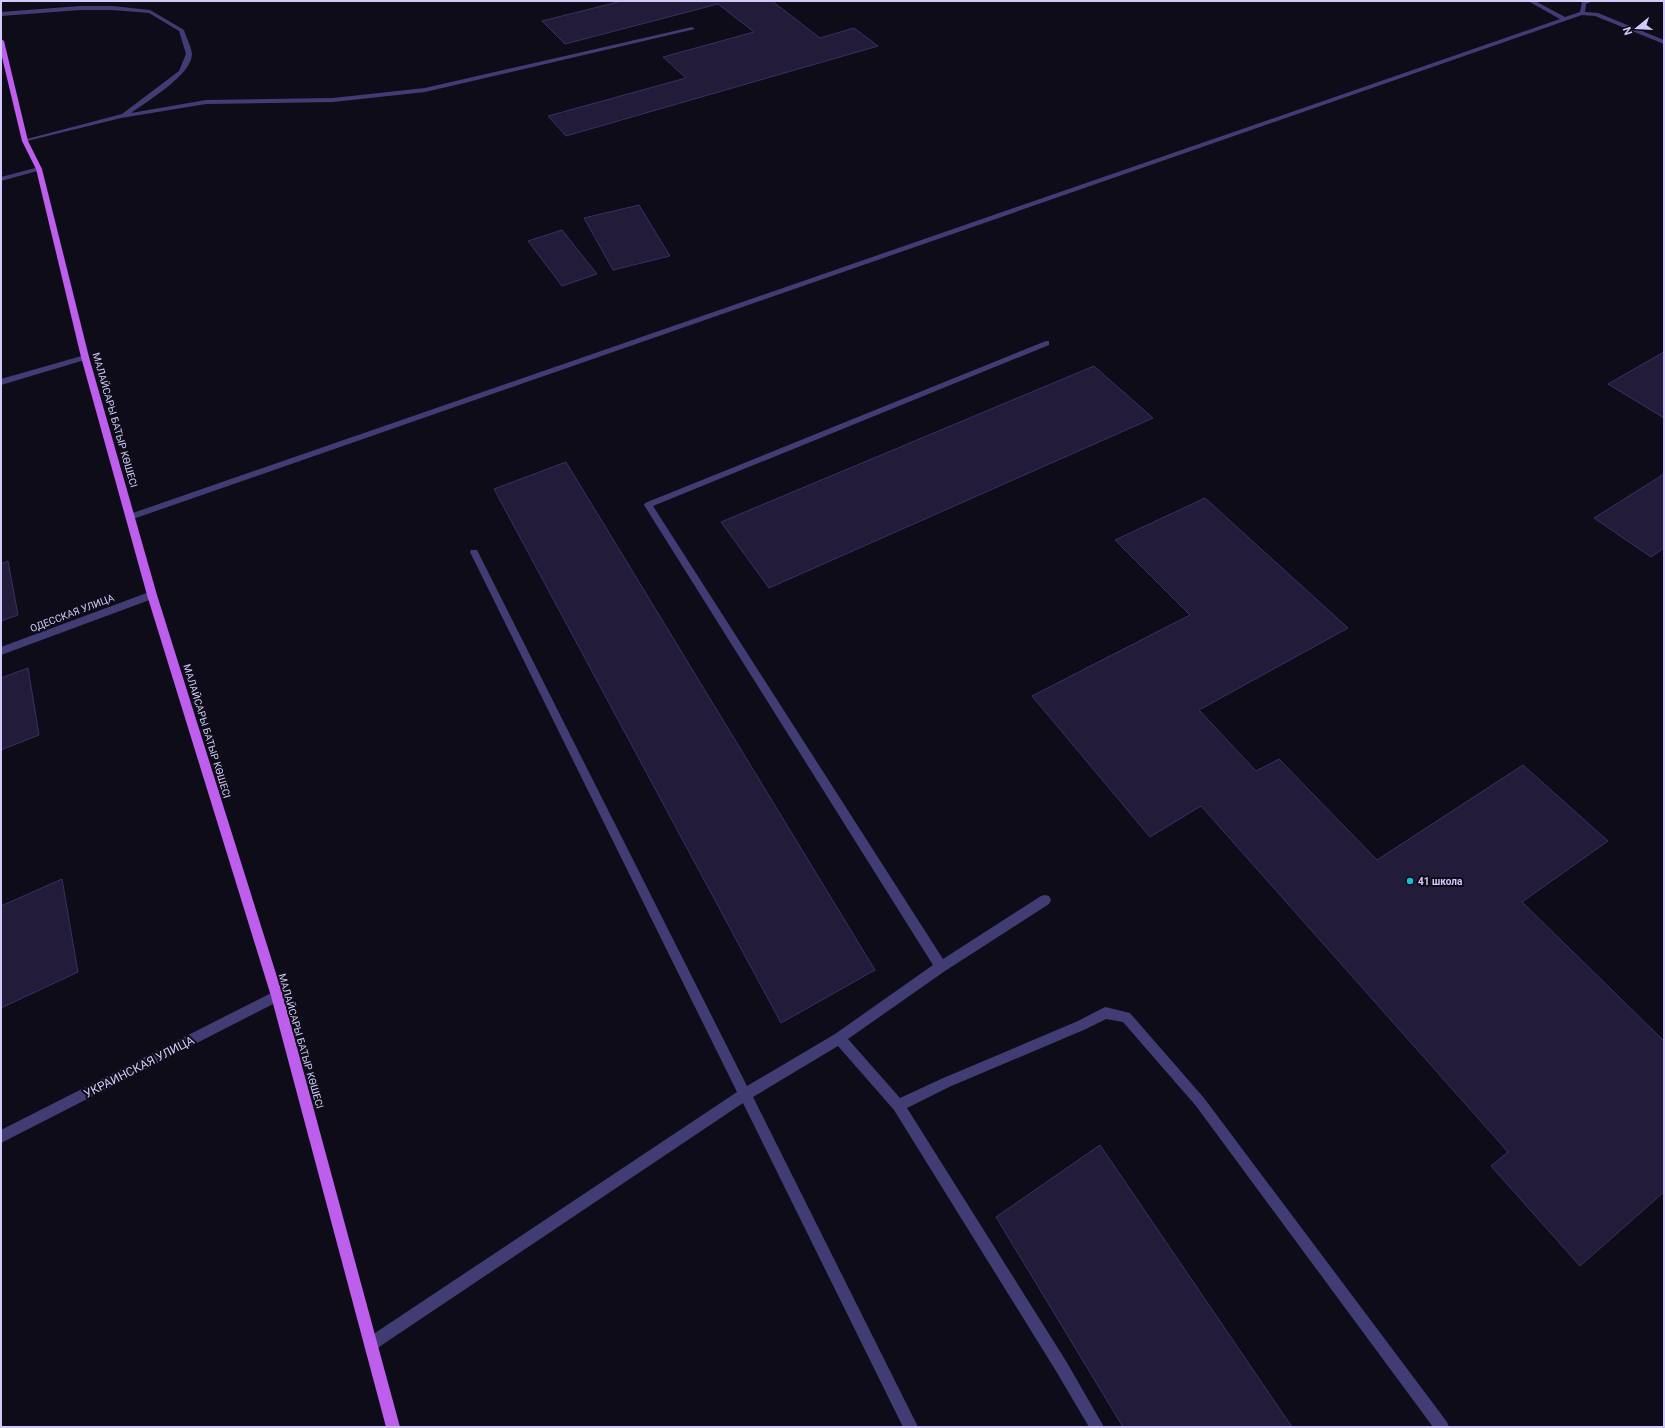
<svg xmlns="http://www.w3.org/2000/svg" width="1665" height="1428" viewBox="0 0 1665 1428" font-family="Roboto,sans-serif">
<style>
.building{fill:#221b39;stroke:#3b2f62}
.lines{fill:none;stroke-linecap:round;stroke-linejoin:round}
.minor{fill:#413c74;fill-rule:evenodd}
.major{fill:#bd5eed;fill-rule:evenodd}
.poi-dot{fill:#18bed8;stroke:#0f0c1a;stroke-width:1.5}
.labels{text-anchor:middle;dominant-baseline:central;stroke-width:4;stroke-linejoin:round;paint-order:stroke}
.street-label{font-size:10px;fill:#d2cbf9;stroke:#0f0c1a}
.poi-label{font-size:10px;font-weight:bold;fill:#d2cbf9;stroke:#0f0c1a;text-anchor:start}
.near-street-label{font-size:12px;fill:#d2cbf9;stroke:#0f0c1a}
</style>
<rect width="100%" height="100%" fill="#0f0c1a"/>
<path class="building" d="M 622,1 L 772,1 L 820,38 L 854,28 L 878,46 L 566,136 L 548,116 L 686,78 L 663,57 L 754,32 L 718,4 L 565,44 L 542,21 Z
M 639,205 L 670,256 L 613,270 L 584,218 Z
M 562,230 L 597,274 L 562,286 L 528,241 Z
M 1664,352 L 1664,418 L 1608,384 Z
M 1094,366 L 1153,418 L 769,588 L 721,522 Z
M 566,462 L 875,970 L 781,1023 L 494,489 Z
M 1664,474 L 1664,548 L 1651,557 L 1594,518 Z
M 1205,498 L 1348,628 L 1199,710 L 1256,771 L 1279,759 L 1377,860 L 1523,765 L 1608,841 L 1522,902 L 1664,1041 L 1664,1192 L 1580,1266 L 1491,1166 L 1508,1152 L 1201,806 L 1150,837 L 1032,696 L 1190,615 L 1115,540 Z
M 8,561 L 18,615 L 1,621 L 1,564 Z
M 28,668 L 39,735 L 1,750 L 1,678 Z
M 62,879 L 78,972 L 1,1008 L 1,906 Z
M 1100,1145 L 1292,1427 L 1123,1427 L 996,1217 Z"/>
<g class="lines">
<path class="minor" d="M 1528,1 L 1535,1 L 1565,17 L 1580,12 L 1582,2 L 1593,1 L 1586,4 L 1585,12 L 1598,13 L 1664,40 L 1664,44 L 1595,16 L 1582,15 L 133,519 L 130,520 L 126,517 L 127,515 L 1560,19 Z
M 80,6 L 112,6 L 150,10 L 184,30 C 186,37 191,46 192,54 C 192,75 147,101 131,113 L 206,100 L 333,98 L 425,88 L 692,27 L 695,29 L 425,92 L 333,102 L 206,104 L 121,118 L 23,142 L 23,140 L 122,114 L 179,71 L 186,54 L 179,31 L 149,13 L 112,10 L 80,10 L 1,16 L 1,12 Z
M 39,167 L 42,169 L 41,170 L 1,181 L 1,177 Z
M 1046,341 L 1049,341 L 1049,345 L 653,506 L 943,959 L 1041,896 L 1045,895 L 1049,896 L 1051,900 L 1049,904 L 945,971 L 848,1039 L 900,1098 L 941,1079 L 1078,1021 L 1105,1007 L 1130,1013 L 1204,1098 L 1447,1422 L 1449,1427 L 1433,1427 L 1196,1106 L 1123,1022 L 1106,1019 L 1086,1029 L 949,1087 L 907,1108 L 1066,1361 L 1104,1427 L 1089,1427 L 1056,1371 L 894,1110 L 838,1046 L 753,1097 L 918,1427 L 903,1427 L 743,1103 L 376,1349 L 371,1351 L 366,1349 L 364,1344 L 366,1339 L 737,1092 L 470,552 L 471,550 L 477,550 L 478,552 L 747,1086 L 835,1034 L 933,965 L 644,505 L 645,503 Z
M 85,355 L 89,357 L 88,359 L 1,385 L 1,379 Z
M 152,591 L 155,592 L 157,595 L 155,598 L 1,655 L 1,647 Z
M 277,990 L 281,992 L 283,996 L 281,1000 L 1,1143 L 1,1130 Z"/>
<path class="major" d="M 1,39 L 4,41 L 28,141 L 42,169 L 89,357 L 157,595 L 283,996 L 400,1427 L 386,1427 L 271,996 L 147,595 L 81,357 L 36,169 L 22,141 L 1,53 Z"/>
</g>
<circle class="poi-dot" cx="1410" cy="881" r="4"/>
<g class="labels">
<g class="street-label">
<text transform="translate(115 420) rotate(74)">МАЛАЙСАРЫ БАТЫР КӨШЕСІ</text>
<text transform="translate(72 613) rotate(-21)">ОДЕССКАЯ УЛИЦА</text>
<text transform="translate(207 731) rotate(73)">МАЛАЙСАРЫ БАТЫР КӨШЕСІ</text>
<text transform="translate(301 1041) rotate(74)">МАЛАЙСАРЫ БАТЫР КӨШЕСІ</text>
</g>
<g class="poi-label">
<text x="1418" y="881">41 школа</text>
</g>
<g class="near-street-label">
<text transform="translate(139 1067) rotate(-27)">УКРАИНСКАЯ УЛИЦА</text>
</g>
</g>
<rect width="1665" height="1428" fill="none" stroke="#d2cbf9" stroke-width="4"/>
<g transform="translate(1637 28) rotate(252)" stroke="#0f0c1a" stroke-width="3" paint-order="stroke">
<path d="M0-3L7 15L0 10L-7 15Z" fill="#d2cbf9"/>
<text y="-6" font-size="11" font-weight="bold" text-anchor="middle" fill="#d2cbf9">N</text>
</g>
</svg>
